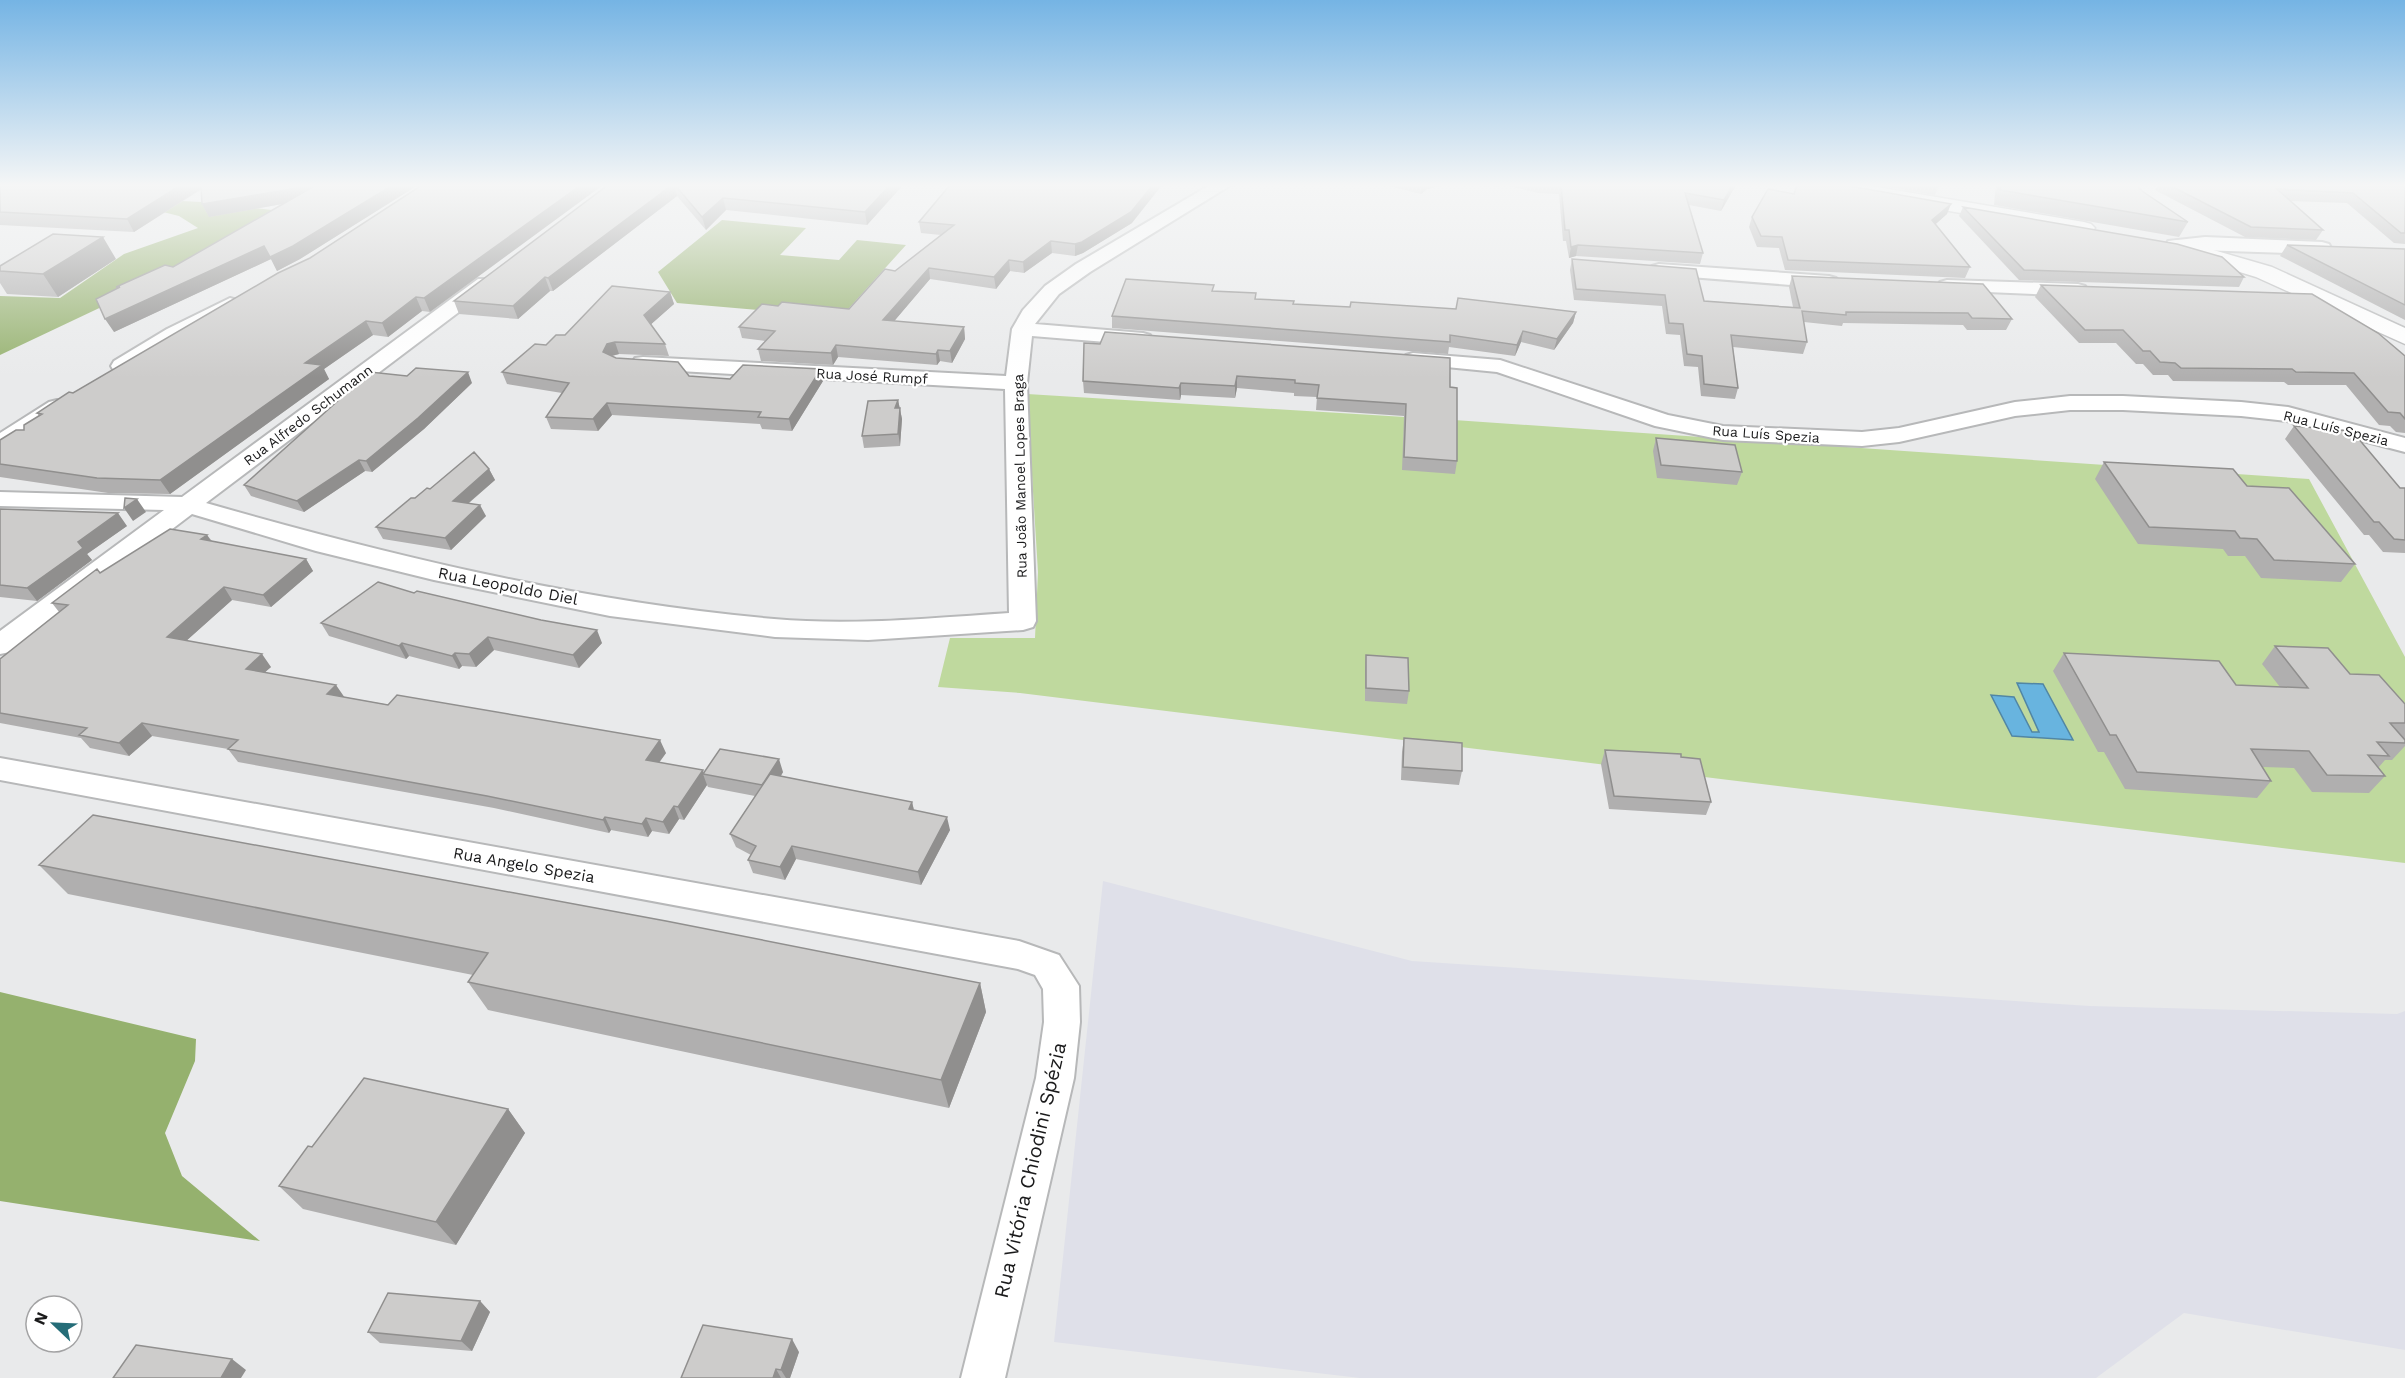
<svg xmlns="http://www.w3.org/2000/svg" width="2405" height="1378" viewBox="0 0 2405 1378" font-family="'Work Sans',sans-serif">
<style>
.built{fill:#dfe0e9}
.green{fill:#bfd99e}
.forest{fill:#95b16e}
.water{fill:#68b4df;stroke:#5186a4;stroke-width:1.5}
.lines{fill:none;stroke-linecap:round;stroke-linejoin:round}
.street-casing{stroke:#b7b8b9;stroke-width:4}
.secondary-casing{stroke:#b7b8b9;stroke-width:3}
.street{fill:#fff;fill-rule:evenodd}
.secondary{fill:#fff;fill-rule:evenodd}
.wall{fill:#b0afaf}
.shaded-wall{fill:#908f8e}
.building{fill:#cdcccb;stroke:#908f8e;stroke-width:1.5}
.labels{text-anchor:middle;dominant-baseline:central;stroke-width:4.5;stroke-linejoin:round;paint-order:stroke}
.far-street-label{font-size:14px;fill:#1a1a1b;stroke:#fff}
.street-label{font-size:16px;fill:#1a1a1b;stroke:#fff}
.near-street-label{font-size:20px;fill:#1a1a1b;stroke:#fff}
</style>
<rect width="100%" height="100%" fill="#e9eaeb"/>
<path class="built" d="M 1103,881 L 1412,961 L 2090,1006 L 2397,1014 L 2405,1011 L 2405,1350 L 2184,1313 L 2096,1378 L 1360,1378 L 1054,1342 Z"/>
<path class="green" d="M 1027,394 L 1454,420 L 2309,479 L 2405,657 L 2405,863 L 1020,693 L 938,687 L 950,638 L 1035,638 L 1038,572 Z"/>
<path class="forest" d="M 247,199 L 255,208 L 289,212 L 224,249 L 0,355 L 0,296 L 60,298 L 124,254 L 198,228 L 179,216 L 147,208 L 164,200 L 201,202 Z
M 722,220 L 806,228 L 780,255 L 839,260 L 857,240 L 906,245 L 841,317 L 677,303 L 658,272 Z
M 0,992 L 196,1039 L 195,1061 L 165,1133 L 182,1176 L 260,1241 L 0,1201 Z"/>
<path class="water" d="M 2017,683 L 2043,684 L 2073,740 L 2012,736 L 1991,695 L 2014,697 L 2032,732 L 2039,732 Z"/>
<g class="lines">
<defs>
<path id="street" d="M 1210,185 L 1231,185 L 1090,272 L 1059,294 L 1035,324 L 1143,333 L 1150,335 L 1153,339 L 1150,343 L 1143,345 L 1032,336 L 1027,383 L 1036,621 L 1033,627 L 1023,630 L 868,640 L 775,637 L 610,616 L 434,580 L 316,551 L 192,514 L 10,652 L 0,654 L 0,631 L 164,510 L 0,506 L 0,492 L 182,497 L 478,279 L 492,279 L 495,283 L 492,287 L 206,503 C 392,556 581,602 774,619 C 852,626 931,618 1009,613 L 1005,389 L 643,369 L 635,368 L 632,363 L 635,358 L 643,357 L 1006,376 L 1012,329 L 1023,310 L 1045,286 L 1076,264 Z
M 2205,237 L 2322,242 L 2329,244 L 2331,248 L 2329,252 L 2322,254 L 2168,249 L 2166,245 L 2168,241 Z
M 1659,264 L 1829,276 L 1836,278 L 1839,282 L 1836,286 L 1829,288 L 1652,274 L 1649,270 L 1652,266 Z
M 1947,280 L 2078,284 L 2085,286 L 2088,290 L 2085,294 L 2078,296 L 1940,290 L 1937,286 L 1940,282 Z
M 230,298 L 237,300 L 240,304 L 237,308 L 181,337 L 130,371 L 122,372 L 114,371 L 111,366 L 114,361 L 167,329 Z
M 1413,353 L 1500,360 L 1668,415 L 1723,426 L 1862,432 L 1899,428 L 2015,402 L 2070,396 L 2123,396 L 2241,402 L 2288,407 L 2405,438 L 2405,452 L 2287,421 L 2241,416 L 2123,410 L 2070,410 L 2015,416 L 1899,442 L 1862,446 L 1723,440 L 1655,426 L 1497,372 L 1406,363 L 1402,359 L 1406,355 Z
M 57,400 L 65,402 L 68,407 L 65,412 L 8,448 L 0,450 L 0,433 L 49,402 Z
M 0,758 L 1019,941 L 1059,955 L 1079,986 L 1080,1022 L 1074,1078 L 1005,1378 L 961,1378 L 1036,1078 L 1044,1022 L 1043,989 L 1035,975 L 1018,969 L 0,780 Z"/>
<path id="secondary" d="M 1822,185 L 1865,185 L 2084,222 L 2091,224 L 2095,228 L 2091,232 L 2084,234 L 1832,191 L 1825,189 Z
M 2179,240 L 2272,267 L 2405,328 L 2405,344 L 2256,277 L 2171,251 L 2168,246 L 2171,241 Z"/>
</defs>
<use href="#street" class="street-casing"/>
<use href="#secondary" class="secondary-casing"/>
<use href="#street" class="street"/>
<use href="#secondary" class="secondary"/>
</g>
<path class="wall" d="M 0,185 L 418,185 L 300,259 L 277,271 L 271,259 L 114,332 L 117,289 L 116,287 L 173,267 L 282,204 L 209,217 L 202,204 L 202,189 L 134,232 L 0,225 Z
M 422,185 L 430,312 L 422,311 L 388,337 L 373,335 L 324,369 L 329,379 L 170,494 L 108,493 L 0,477 L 0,440 L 24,430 L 39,416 L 37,413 L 310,258 Z
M 608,185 L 903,185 L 867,225 L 726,210 L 706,230 L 677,196 L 553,291 L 550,291 L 518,319 L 459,314 L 454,301 Z
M 1385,185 L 1444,185 L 1427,189 L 1421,194 Z
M 1479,185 L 1501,185 L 1498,187 L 1489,185 L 1487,187 Z
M 1505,185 L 1736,185 L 1721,211 L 1689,205 L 1703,253 L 1700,264 L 1576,256 L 1569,258 L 1566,241 L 1563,241 L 1559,194 L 1538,193 Z
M 1876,185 L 1939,185 L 1935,195 Z
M 1996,185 L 2136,185 L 2142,191 L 2188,222 L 2179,237 L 1994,205 Z
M 2158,185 L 2405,185 L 2405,244 L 2394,243 L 2347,203 L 2290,201 L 2323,230 L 2316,240 L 2245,237 L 2155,190 Z
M 1794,194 L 1947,214 L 1935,224 L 1970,267 L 1965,278 L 1785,270 L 1779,248 L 1757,247 L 1749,227 L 1752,217 Z
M 1963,207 L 2244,277 L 2239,287 L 2019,280 L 1959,216 Z
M 919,222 L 1132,223 L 1083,253 L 1075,256 L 1052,253 L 1024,273 L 1010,271 L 996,289 L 930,279 L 894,321 L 964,327 L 965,339 L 952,363 L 940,361 L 937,365 L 838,357 L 833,365 L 761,361 L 758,349 L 765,341 L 742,338 L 739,327 L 778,306 L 849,309 L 895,271 L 941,235 L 921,233 Z
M 2287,245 L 2405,249 L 2405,320 L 2280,256 Z
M 116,259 L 58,297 L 7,294 L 0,283 L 0,266 Z
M 1572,259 L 1704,301 L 1793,307 L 1789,287 L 1792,276 L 2012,319 L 2006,330 L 1967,330 L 1963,325 L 1843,323 L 1842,326 L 1804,322 L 1807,342 L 1803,354 L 1733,347 L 1738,388 L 1735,399 L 1701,396 L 1698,367 L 1684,366 L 1680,335 L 1666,334 L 1662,306 L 1574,300 L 1570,270 Z
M 2041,285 L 2405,356 L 2405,433 L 2396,432 L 2390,426 L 2379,425 L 2346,385 L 2288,385 L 2284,382 L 2173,381 L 2168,375 L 2153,375 L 2143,364 L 2136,364 L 2116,343 L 2079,343 L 2035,297 Z
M 1214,291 L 1256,299 L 1294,304 L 1350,307 L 1456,309 L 1576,312 L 1573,323 L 1554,350 L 1521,342 L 1515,356 L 1449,347 L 1448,354 L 1112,328 L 1112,316 Z
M 670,292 L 674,304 L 651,324 L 665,344 L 669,356 L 619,354 L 612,356 L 616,358 L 689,376 L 730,379 L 821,369 L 823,381 L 792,431 L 762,429 L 760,424 L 612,415 L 598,431 L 551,429 L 546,417 L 562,393 L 507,384 L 502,372 L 546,345 Z
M 1084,343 L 1450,387 L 1457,461 L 1455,474 L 1402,470 L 1404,416 L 1316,410 L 1317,397 L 1294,396 L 1294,393 L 1237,388 L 1235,398 L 1181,395 L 1180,400 L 1084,393 L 1083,381 Z
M 472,383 L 424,429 L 372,472 L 365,471 L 304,512 L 251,496 L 244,485 Z
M 898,400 L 902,419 L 900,446 L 864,448 L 862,436 Z
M 2294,426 L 2400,488 L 2405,488 L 2405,553 L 2383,552 L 2369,535 L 2364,535 L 2285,439 Z
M 1656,438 L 1742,472 L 1737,485 L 1657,478 L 1653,451 Z
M 2104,462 L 2247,486 L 2355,564 L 2341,582 L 2261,578 L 2245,556 L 2228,556 L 2223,549 L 2138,544 L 2095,479 Z
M 489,469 L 495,480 L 469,503 L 486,516 L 451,550 L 383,539 L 376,527 L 415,498 L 430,489 Z
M 0,509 L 127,526 L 87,554 L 92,560 L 37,601 L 0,597 Z
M 207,535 L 212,541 L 306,559 L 313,571 L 271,607 L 232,600 L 186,641 L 271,667 L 265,672 L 344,697 L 666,753 L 659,763 L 703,773 L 783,772 L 781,776 L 912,802 L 914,810 L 950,830 L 921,885 L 796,859 L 785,880 L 753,873 L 748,860 L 751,855 L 736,847 L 730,834 L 755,796 L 708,787 L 707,785 L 684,820 L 679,819 L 669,834 L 652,831 L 648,837 L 611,830 L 609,833 L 494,808 L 238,762 L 228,749 L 152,736 L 129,756 L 90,748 L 81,738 L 0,723 L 0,659 L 59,612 L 52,603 Z
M 414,593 L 602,643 L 579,668 L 494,650 L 476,667 L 462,666 L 459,669 L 409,656 L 406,659 L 329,636 L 321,623 Z
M 2275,646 L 2350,674 L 2405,704 L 2405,746 L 2392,760 L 2385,760 L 2378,768 L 2385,776 L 2369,793 L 2312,792 L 2294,768 L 2263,767 L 2271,781 L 2257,798 L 2125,789 L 2104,752 L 2098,752 L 2053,671 L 2064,653 L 2236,685 L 2280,687 L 2262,664 Z
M 1366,655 L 1409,691 L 1407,704 L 1365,701 L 1365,669 Z
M 1404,738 L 1462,771 L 1459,785 L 1401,780 L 1402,752 Z
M 1605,750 L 1681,757 L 1711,802 L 1706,815 L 1609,809 L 1601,764 Z
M 39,865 L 980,983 L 986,1012 L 949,1108 L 488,1010 L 468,982 L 473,975 L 68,894 Z
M 508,1109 L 525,1133 L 456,1245 L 303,1209 L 279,1186 Z
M 480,1301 L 490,1312 L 472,1351 L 380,1343 L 368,1332 Z
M 799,1352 L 790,1378 L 681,1378 Z"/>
<path class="shaded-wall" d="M 181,185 L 207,185 L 134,232 L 127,219 Z
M 316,185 L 322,197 L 209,217 L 202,204 Z
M 393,185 L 418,185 L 300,259 L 277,271 L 270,257 Z
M 581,185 L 603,185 L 430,312 L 424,298 Z
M 672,185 L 674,185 L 677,196 L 553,291 L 548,278 Z
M 890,185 L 903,185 L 867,225 L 865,212 Z
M 1153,185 L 1162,185 L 1132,223 L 1083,253 L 1075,256 L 1075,244 Z
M 1422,185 L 1444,185 L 1427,189 L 1421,194 Z
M 1733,185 L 1736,185 L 1721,211 L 1724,200 Z
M 723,198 L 726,210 L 706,230 L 702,217 Z
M 1951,204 L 1947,214 L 1928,231 L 1932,220 Z
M 103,237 L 116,259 L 58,297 L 43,274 Z
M 1051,241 L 1052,253 L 1024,273 L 1023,262 Z
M 1578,245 L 1576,256 L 1569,258 L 1571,247 Z
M 264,246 L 271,259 L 114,332 L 105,319 Z
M 1009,260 L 1010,271 L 996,289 L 994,277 Z
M 929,268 L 930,279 L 885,332 L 883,320 Z
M 545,277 L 550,291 L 518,319 L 513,306 Z
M 670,292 L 674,304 L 648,327 L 644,315 Z
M 416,297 L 422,311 L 388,337 L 382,323 Z
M 1576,312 L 1573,323 L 1554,350 L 1557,339 Z
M 366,321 L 373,335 L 324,369 L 329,379 L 170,494 L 160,480 L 305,363 Z
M 964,327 L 965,339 L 952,363 L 950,351 Z
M 1523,331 L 1521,342 L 1515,356 L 1517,345 Z
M 615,342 L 619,354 L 611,356 L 603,352 L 607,344 Z
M 836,345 L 838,357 L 833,365 L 831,353 Z
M 938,350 L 940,361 L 937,365 L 936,354 Z
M 821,369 L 823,381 L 792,431 L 789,419 Z
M 468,372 L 472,383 L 424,429 L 372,472 L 366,461 Z
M 1237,376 L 1237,388 L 1235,398 L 1235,386 Z
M 1181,383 L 1181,395 L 1180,400 L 1179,388 Z
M 898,400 L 902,419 L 900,446 L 895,408 Z
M 607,403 L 612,415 L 598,431 L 593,419 Z
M 359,460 L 365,471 L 304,512 L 297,501 Z
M 489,469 L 495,480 L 458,512 L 453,501 Z
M 137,499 L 146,512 L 133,521 L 124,508 Z
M 480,505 L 486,516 L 451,550 L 445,538 Z
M 118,513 L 127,526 L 87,554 L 92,560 L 37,601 L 27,588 L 78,542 Z
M 207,535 L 215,547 L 201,539 Z
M 306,559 L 313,571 L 271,607 L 263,595 Z
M 224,587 L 232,600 L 176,650 L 167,637 Z
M 597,630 L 602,643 L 579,668 L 573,655 Z
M 488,637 L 494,650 L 476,667 L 469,654 Z
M 402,643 L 409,656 L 406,659 L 399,646 Z
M 455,653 L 462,666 L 459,669 L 452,656 Z
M 262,654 L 271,667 L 255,681 L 246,669 Z
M 336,685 L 345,698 L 327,694 Z
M 142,723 L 152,736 L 129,756 L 119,743 Z
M 660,740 L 666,753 L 651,773 L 646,760 Z
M 779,759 L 783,772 L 767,798 L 762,785 Z
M 703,770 L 704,774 L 703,774 L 707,785 L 684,820 L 678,807 Z
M 912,802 L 915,815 L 909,809 Z
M 674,806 L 679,819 L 669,834 L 663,822 Z
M 605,817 L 611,830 L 609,833 L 603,820 Z
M 947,817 L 950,830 L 921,885 L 918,872 Z
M 646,818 L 652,831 L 648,837 L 642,824 Z
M 792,846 L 796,859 L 785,880 L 780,867 Z
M 980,983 L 986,1012 L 949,1108 L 941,1080 Z
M 508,1109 L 525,1133 L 456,1245 L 436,1222 Z
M 480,1301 L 490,1312 L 472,1351 L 461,1341 Z
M 792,1339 L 799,1352 L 790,1378 L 786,1378 L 781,1370 Z
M 232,1359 L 246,1370 L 241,1378 L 221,1378 Z
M 776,1369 L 781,1378 L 773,1378 Z"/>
<path class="building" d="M 0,185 L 181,185 L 127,219 L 0,212 Z
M 201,185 L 393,185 L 293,246 L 270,257 L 264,246 L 105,319 L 96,299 L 120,287 L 116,287 L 165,265 L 173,267 L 316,185 L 202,204 Z
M 422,185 L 581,185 L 424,298 L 416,297 L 382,323 L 366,321 L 305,363 L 322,365 L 160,480 L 97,478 L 0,464 L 0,440 L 16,430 L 24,430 L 24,425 L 42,414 L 37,413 L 69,392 L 73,393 L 278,273 L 310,258 Z
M 608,185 L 672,185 L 548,278 L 545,277 L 513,306 L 454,301 Z
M 675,185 L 890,185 L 865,212 L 723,198 L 702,217 Z
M 950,185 L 1153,185 L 1131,212 L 1082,242 L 1075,244 L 1051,241 L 1023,262 L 1009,260 L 994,277 L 929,268 L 883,320 L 964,327 L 950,351 L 938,350 L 936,354 L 836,345 L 831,353 L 758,349 L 775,331 L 739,327 L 762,304 L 778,306 L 782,302 L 849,309 L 885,269 L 895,271 L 954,225 L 919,222 Z
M 1561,185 L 1733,185 L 1724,200 L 1685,193 L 1703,253 L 1578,245 L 1571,247 L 1569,230 L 1565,230 Z
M 1797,185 L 1844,185 L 1951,204 L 1932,220 L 1970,267 L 1788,260 L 1782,237 L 1761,236 L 1752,217 L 1768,189 L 1794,194 Z
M 2001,185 L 2136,185 L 2142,191 L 2188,222 L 2000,190 Z
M 2169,185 L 2405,185 L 2405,233 L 2401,233 L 2353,193 L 2277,189 L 2323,230 L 2251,227 Z
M 1963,207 L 2177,244 L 2222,257 L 2244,277 L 2024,270 Z
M 53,234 L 103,237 L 43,274 L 0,271 L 0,266 Z
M 2287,245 L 2405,249 L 2405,305 Z
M 1572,259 L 1696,269 L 1704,301 L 1800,308 L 1792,276 L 1983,284 L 2012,319 L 1972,318 L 1968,313 L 1846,312 L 1846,315 L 1802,311 L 1807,342 L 1731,335 L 1738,388 L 1704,384 L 1702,356 L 1687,354 L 1683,324 L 1669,323 L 1665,295 L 1576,289 Z
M 1126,279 L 1214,285 L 1212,291 L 1256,293 L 1255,299 L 1294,301 L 1293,304 L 1350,307 L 1351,302 L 1456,309 L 1458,298 L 1576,312 L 1557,339 L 1523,331 L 1517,345 L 1450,335 L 1450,342 L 1112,316 Z
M 2041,285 L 2312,294 L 2378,333 L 2405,356 L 2405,419 L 2400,413 L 2388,412 L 2354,373 L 2296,372 L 2292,369 L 2181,368 L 2175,363 L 2160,362 L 2150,351 L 2143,351 L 2123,330 L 2085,330 Z
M 612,286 L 670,292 L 644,315 L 665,344 L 615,342 L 607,344 L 603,352 L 616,358 L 678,362 L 689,376 L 730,379 L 743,365 L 821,369 L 789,419 L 758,417 L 761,412 L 607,403 L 593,419 L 546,417 L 569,383 L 502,372 L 535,344 L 546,345 L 556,335 L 565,335 Z
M 1105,332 L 1450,358 L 1450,387 L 1457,388 L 1457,461 L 1404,457 L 1406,404 L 1317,398 L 1319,385 L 1295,383 L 1295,380 L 1237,376 L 1235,386 L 1181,383 L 1179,388 L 1083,381 L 1084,343 L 1100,344 Z
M 416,368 L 468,372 L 418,418 L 366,461 L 359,460 L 297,501 L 244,485 L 370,372 L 407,376 Z
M 898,400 L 895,408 L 900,408 L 898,434 L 862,436 L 868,401 Z
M 2294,426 L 2352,431 L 2400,488 L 2405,488 L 2405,540 L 2394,539 L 2379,522 L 2374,522 Z
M 1656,438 L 1735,445 L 1742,472 L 1661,465 Z
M 474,452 L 489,469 L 453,501 L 480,505 L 445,538 L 376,527 L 411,498 L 415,498 L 427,488 L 430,489 Z
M 2104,462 L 2233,469 L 2247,486 L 2289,488 L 2355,564 L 2274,560 L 2257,539 L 2240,538 L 2235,531 L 2149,527 Z
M 125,498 L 137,499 L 124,508 Z
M 0,509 L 118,513 L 78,542 L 83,548 L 27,588 L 0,585 Z
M 170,529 L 207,535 L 201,539 L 306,559 L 263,595 L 224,587 L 167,637 L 262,654 L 246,669 L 336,685 L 327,694 L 388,705 L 397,695 L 660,740 L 646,760 L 703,770 L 678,807 L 674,806 L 663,822 L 646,818 L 642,824 L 605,817 L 603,820 L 487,796 L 228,749 L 238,740 L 142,723 L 119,743 L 79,735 L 87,728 L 0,713 L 0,659 L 68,605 L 52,603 L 97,569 L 100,573 Z
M 378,582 L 414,593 L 417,591 L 541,620 L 597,630 L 573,655 L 488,637 L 469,654 L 455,653 L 452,656 L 402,643 L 399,646 L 321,623 Z
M 2275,646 L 2328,648 L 2350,674 L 2379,675 L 2405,704 L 2405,723 L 2390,723 L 2405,740 L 2405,743 L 2377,742 L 2389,756 L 2368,755 L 2385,776 L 2327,775 L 2309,751 L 2251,749 L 2271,781 L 2137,772 L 2116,735 L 2110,735 L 2064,653 L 2219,661 L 2236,685 L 2308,688 Z
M 1366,655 L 1408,658 L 1409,691 L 1366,688 Z
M 1404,738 L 1462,743 L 1462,771 L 1403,767 Z
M 720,749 L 779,759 L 762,785 L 703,774 Z
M 1605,750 L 1681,754 L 1681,757 L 1700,759 L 1711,802 L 1614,796 Z
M 770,774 L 912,802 L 909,809 L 947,817 L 918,872 L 792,846 L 780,867 L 748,860 L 756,846 L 730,834 Z
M 93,815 L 666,921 L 980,983 L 941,1080 L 468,982 L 488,953 L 39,865 Z
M 364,1078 L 508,1109 L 436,1222 L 279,1186 L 308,1146 L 312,1147 Z
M 388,1293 L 480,1301 L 461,1341 L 368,1332 Z
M 703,1325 L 792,1339 L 781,1370 L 776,1369 L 773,1378 L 681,1378 Z
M 136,1345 L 232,1359 L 221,1378 L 113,1378 Z"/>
<linearGradient id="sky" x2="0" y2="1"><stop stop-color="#75b4e4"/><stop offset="0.49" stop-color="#f5f6f6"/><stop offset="1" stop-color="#f5f6f6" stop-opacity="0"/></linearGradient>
<rect width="2405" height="378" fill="url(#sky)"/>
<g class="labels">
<g class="far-street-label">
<text transform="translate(872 376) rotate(3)">Rua José Rumpf</text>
<text transform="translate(308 415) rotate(-37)">Rua Alfredo Schumann</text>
<text transform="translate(2336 428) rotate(14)">Rua Luís Spezia</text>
<text transform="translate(1766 434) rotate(4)">Rua Luís Spezia</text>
<text transform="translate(1020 476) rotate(-91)">Rua João Manoel Lopes Braga</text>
</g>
<g class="street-label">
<text transform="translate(508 586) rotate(11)">Rua Leopoldo Diel</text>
<text transform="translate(524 865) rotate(10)">Rua Angelo Spezia</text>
</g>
<g class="near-street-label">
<text transform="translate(1030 1170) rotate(-77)">Rua Vitória Chiodini Spézia</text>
</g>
</g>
<g transform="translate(54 1324) rotate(293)"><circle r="28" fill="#ffffff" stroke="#a3a3a4" stroke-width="1.5"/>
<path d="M0-4.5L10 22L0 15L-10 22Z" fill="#256d78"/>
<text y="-9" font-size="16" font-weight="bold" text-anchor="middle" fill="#1a1a1b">N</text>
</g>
</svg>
